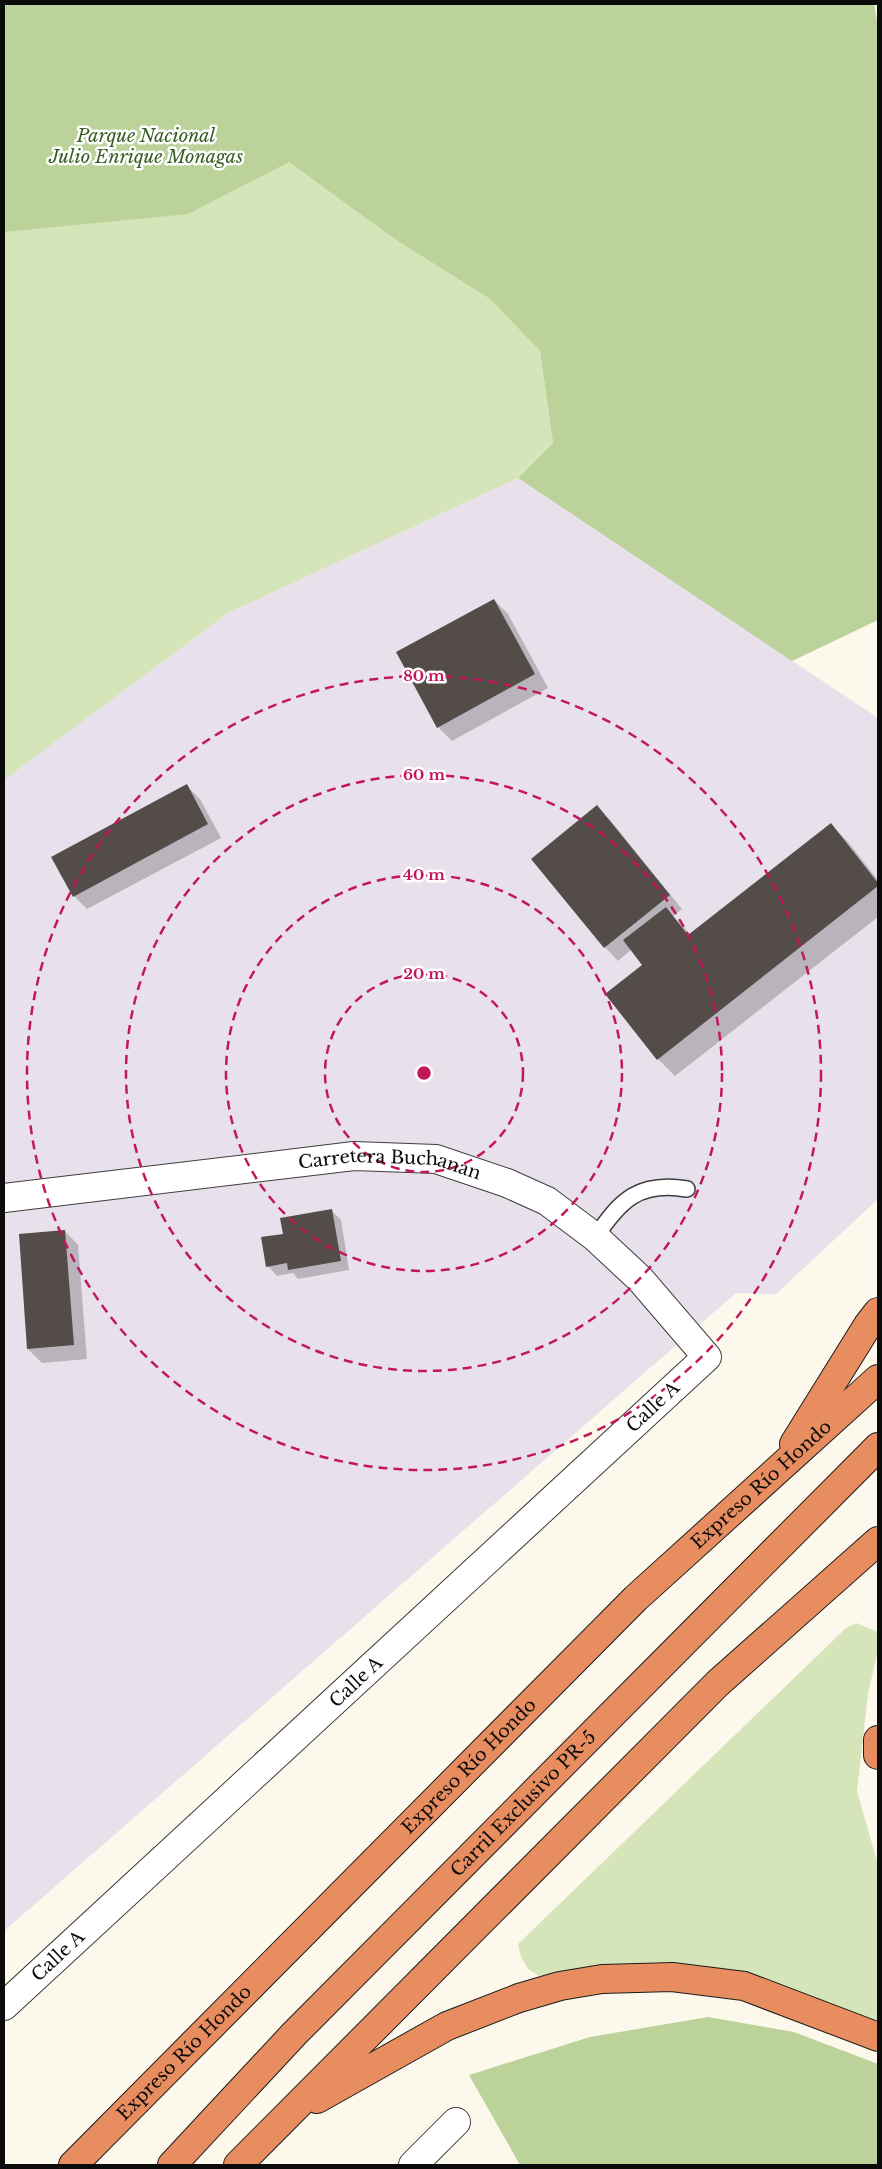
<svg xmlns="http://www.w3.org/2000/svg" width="882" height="2169" viewBox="0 0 882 2169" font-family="'Libre Baskerville',serif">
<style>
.industrial{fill:#e8e0ea}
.green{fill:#d5e4b9}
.forest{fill:#bbd39a}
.shadow{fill:#0003}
.building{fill:#534c49}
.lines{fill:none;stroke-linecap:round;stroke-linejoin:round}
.lane-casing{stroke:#3e3e3e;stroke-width:18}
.street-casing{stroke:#3e3e3e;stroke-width:30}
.highway-casing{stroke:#1c1c1c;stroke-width:30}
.lane{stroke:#fff;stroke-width:15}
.street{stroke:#fff;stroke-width:28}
.highway{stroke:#e78d60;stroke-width:28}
.ring{fill:none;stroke:#c2185b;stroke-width:2.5;stroke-dasharray:9 6}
.labels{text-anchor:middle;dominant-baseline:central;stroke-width:5;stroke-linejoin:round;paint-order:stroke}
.park-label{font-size:18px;font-style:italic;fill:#365d22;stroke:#fff}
.street-label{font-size:18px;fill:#0b0b0b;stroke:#fff}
.centre{fill:#c2185b;stroke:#fff;stroke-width:2.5}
.ring-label{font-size:15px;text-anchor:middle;font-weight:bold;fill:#c2185b;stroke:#fff;stroke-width:5;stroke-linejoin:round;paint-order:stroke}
</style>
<rect width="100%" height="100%" fill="#fdf8ec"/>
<path class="industrial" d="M 518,478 L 878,718 L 878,1199 L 776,1294 L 736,1293 L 4,1931 L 4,780 L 228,613 Z"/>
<path class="green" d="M 4,4 L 874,4 L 878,27 L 396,239 L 490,299 L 540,351 L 553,443 L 518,478 L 228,613 L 4,780 Z
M 856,1623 L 876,1631 L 878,1637 L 878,1650 L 868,1694 L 857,1791 L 878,1865 L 878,2027 L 712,1970 L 660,1962 L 608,1964 L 553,1977 L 541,1977 L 528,1969 L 521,1957 L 518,1944 L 846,1628 Z"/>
<path class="forest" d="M 4,4 L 874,4 L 878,27 L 878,620 L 792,661 L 518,478 L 553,443 L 540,351 L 490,299 L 395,239 L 289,162 L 188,214 L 4,232 Z
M 708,2017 L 794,2032 L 878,2064 L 878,2165 L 520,2165 L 469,2075 L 590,2037 Z"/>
<path class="shadow" d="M 494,600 L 508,614 L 548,688 L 452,741 L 438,727 Z
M 187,786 L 200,799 L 221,838 L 87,909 L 74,896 Z
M 597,807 L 611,821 L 682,909 L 673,916 L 691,935 L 831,825 L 848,842 L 878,880 L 878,917 L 675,1076 L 658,1059 L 607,994 L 644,965 L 632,949 L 618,961 L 605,947 Z
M 332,1211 L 341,1220 L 349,1270 L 298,1279 L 293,1273 L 277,1276 L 268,1266 L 284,1235 Z
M 65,1231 L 78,1245 L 87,1359 L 42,1363 L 28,1349 L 21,1235 Z"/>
<path class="building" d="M 494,599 L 535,674 L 437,728 L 396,652 Z
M 187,784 L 208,824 L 73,897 L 51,857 Z
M 597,805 L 670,895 L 604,948 L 531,859 Z
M 831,823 L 878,883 L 878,886 L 657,1060 L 605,994 L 642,965 L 623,940 L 666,907 L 688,935 Z
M 332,1209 L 341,1261 L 288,1270 L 287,1263 L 266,1267 L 261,1237 L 283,1234 L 280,1218 Z
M 65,1230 L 74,1345 L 27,1349 L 19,1234 Z"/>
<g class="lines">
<defs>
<path id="lane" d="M 595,1238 C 620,1200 639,1181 687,1189"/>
<g id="street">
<path id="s1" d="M 4,1198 L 354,1156 L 436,1159 L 507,1183 L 547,1201 L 595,1237 L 640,1279 L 707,1357 L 4,2006"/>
<path d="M 413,2165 L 456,2122"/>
</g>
<g id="highway">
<path d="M 794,1444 L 868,1325 L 878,1312"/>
<path d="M 878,1740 L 878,1755"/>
<path d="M 317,2099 L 447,2026 L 519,1998 L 560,1986 L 602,1979 L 672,1977 L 744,1986 L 878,2037"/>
<path id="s2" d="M 73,2165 L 636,1598 L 878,1379"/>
<path id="s3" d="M 172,2165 L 295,2033 L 878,1447"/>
<path d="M 238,2165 L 718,1683 L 878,1541"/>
</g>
</defs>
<use href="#lane" class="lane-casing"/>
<use href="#street" class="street-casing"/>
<use href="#highway" class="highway-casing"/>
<use href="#lane" class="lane"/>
<use href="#street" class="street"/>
<use href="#highway" class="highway"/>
</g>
<g class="ring">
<circle cx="424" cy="1073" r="99"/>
<circle cx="424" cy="1073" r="198"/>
<circle cx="424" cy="1073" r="298"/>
<circle cx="424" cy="1073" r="397"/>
</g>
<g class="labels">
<g class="park-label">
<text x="146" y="136">Parque Nacional<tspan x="146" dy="21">Julio Enrique Monagas</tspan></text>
</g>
<g class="street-label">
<text stroke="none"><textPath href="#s1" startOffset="389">Carretera Buchanan</textPath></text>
<text transform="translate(653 1407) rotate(-43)">Calle A</text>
<text stroke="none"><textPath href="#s2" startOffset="968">Expreso Río Hondo</textPath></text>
<text transform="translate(356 1682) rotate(-43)">Calle A</text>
<text stroke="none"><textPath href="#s2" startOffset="562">Expreso Río Hondo</textPath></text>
<text stroke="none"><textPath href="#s3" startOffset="504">Carril Exclusivo PR-5</textPath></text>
<text transform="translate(58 1956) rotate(-43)">Calle A</text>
<text stroke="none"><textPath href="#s2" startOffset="158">Expreso Río Hondo</textPath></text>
</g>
</g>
<circle cx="424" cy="1073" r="8" class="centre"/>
<g class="ring-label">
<text x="424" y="681">80 m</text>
<text x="424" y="780">60 m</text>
<text x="424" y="880">40 m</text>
<text x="424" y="979">20 m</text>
</g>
<rect width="882" height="2169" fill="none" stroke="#0b0b0b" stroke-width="10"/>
</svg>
